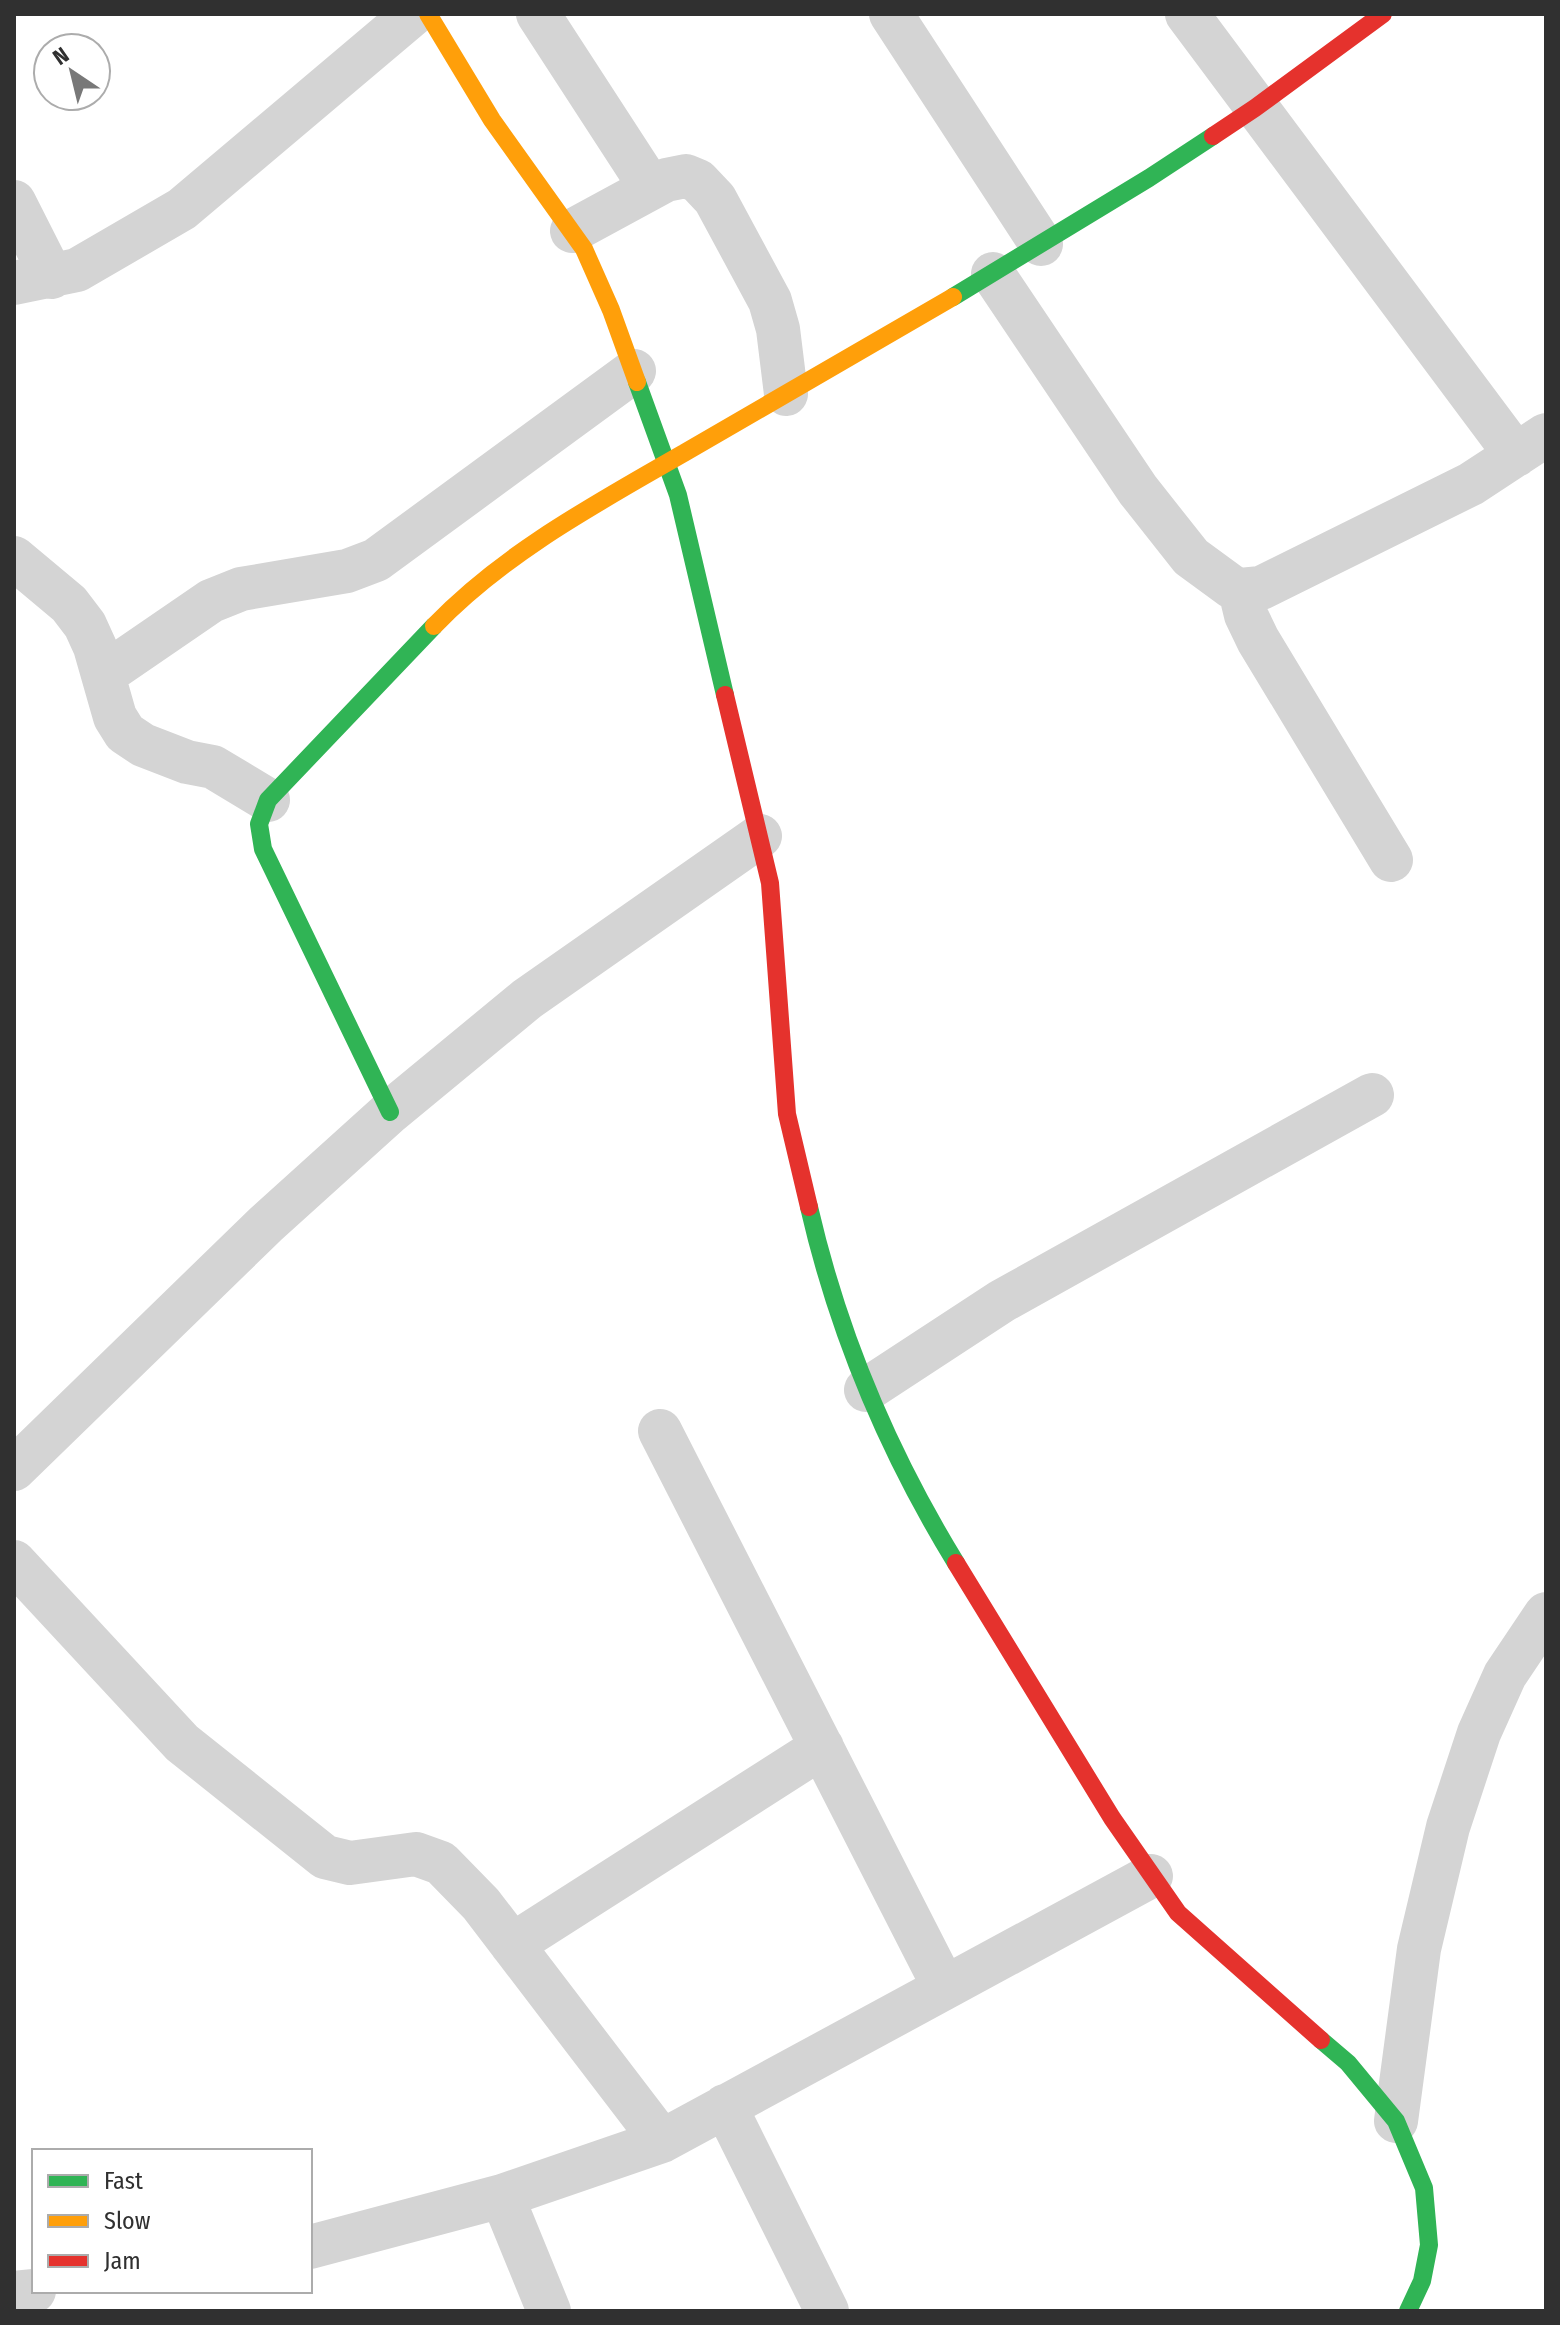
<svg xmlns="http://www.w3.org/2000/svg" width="1560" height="2325" viewBox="0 0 1560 2325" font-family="'Fira Sans Condensed',sans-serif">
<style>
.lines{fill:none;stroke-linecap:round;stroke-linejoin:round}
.street{stroke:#d4d4d4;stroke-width:44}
.fast{stroke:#30b455;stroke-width:18}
.slow{stroke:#ff9f0a;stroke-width:18}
.jam{stroke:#e5322d;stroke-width:18}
</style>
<rect width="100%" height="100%" fill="#fff"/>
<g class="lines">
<path class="street" d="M 538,14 L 651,188
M 891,14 L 1041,244
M 1187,14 L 1516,455
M 14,202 L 52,277
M 572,231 L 666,180 L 686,176 L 698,181 L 715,199 L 770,301 L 778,329 L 786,394
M 993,274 L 1138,490 L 1191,557 L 1232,587 L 1240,590 L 1261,588 L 1471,484 L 1546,435
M 14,283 L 77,270 L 182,209 L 413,14
M 14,558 L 69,604 L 85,625 L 95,647 L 115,717 L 125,733 L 143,745 L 187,762 L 213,767 L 268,800
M 1240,590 L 1246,615 L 1258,640 L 1391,860
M 103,675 L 211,601 L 241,589 L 347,571 L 376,560 L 634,371
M 866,1390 L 1002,1301 L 1372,1095
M 660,1431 L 944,1987
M 14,1469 L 266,1224 L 390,1112 L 527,999 L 760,836
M 14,1562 L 182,1743 L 325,1857 L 350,1863 L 416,1854 L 441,1863 L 481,1904 L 662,2141
M 512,1945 L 822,1747
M 725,2106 L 827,2311
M 1396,2121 L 1419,1949 L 1448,1827 L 1479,1733 L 1505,1675 L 1546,1614
M 502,2196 L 549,2311
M 310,2247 L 502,2196 L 662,2141 L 1151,1876
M 14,2293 L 34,2291"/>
<path class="fast" d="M 953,297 L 1149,178 L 1213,136
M 637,382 L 678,495 L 725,695
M 390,1112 L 263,849 L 259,824 L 268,800 L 434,626
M 809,1207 C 838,1333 888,1452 956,1563
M 1321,2040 L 1348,2063 L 1396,2121 L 1424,2188 L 1429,2245 L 1422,2281 L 1408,2311"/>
<path class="slow" d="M 428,14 L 492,120 L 584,249 L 611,310 L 637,382
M 434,626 C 504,553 597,503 684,453 C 774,401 864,349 953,297"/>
<path class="jam" d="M 1213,136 L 1255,108 L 1383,14
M 725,695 L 770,883 L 787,1114 L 809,1207
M 956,1563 L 1112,1818 L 1178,1913 L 1321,2040"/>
</g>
<rect width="1560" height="2325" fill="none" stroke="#303030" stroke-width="32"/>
<rect x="32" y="2149" width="280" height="144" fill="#ffffff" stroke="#acacac" stroke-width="2"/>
<rect x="48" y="2175" width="40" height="12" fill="#30b455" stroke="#acacac" stroke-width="2"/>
<text x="104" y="2189" font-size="24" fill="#303030">Fast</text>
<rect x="48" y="2215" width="40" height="12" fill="#ff9f0a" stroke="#acacac" stroke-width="2"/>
<text x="104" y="2229" font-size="24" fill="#303030">Slow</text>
<rect x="48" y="2255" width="40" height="12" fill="#e5322d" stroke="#acacac" stroke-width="2"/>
<text x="104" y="2269" font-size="24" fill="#303030">Jam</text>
<g transform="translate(72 72) rotate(325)"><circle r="38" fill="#ffffff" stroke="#acacac" stroke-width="2"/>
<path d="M0-6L14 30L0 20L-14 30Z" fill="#787878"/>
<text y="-12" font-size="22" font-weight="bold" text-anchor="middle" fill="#303030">N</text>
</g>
</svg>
